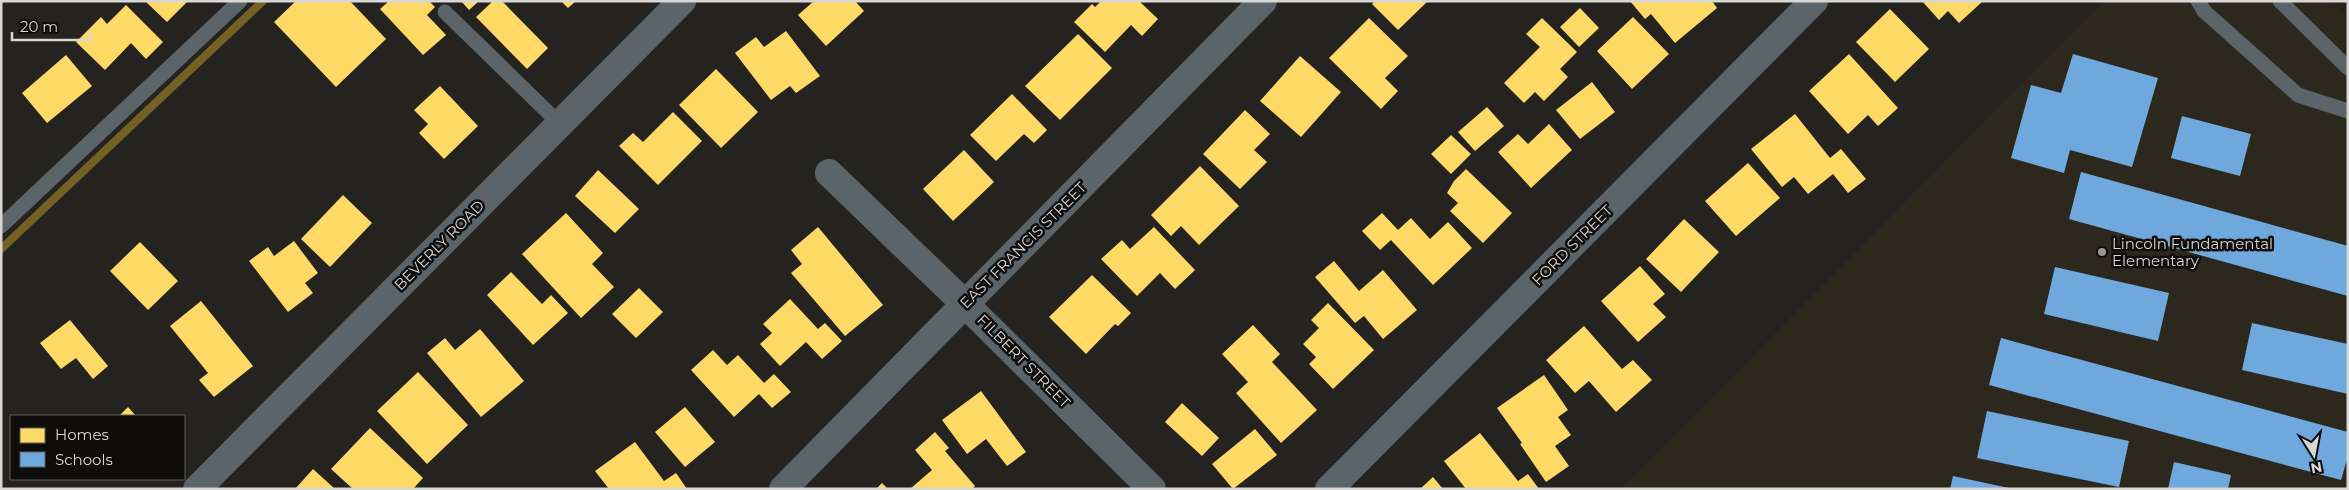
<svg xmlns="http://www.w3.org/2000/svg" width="2349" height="490" viewBox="0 0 2349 490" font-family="Montserrat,sans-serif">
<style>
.built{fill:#2c281d}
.homes{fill:#ffd966}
.schools{fill:#6fa8dc}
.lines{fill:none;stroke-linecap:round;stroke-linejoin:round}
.stream{stroke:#756124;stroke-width:8}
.service{stroke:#5a6469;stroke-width:15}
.minor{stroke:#5a6469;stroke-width:28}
.poi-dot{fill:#999894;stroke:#0e0d0b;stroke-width:2}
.labels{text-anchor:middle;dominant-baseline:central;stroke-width:5;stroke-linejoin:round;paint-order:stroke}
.poi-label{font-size:15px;fill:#d8d7d3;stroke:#0e0d0b;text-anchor:start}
.street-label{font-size:15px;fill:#d8d7d3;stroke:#0e0d0b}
</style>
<rect width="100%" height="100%" fill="#242320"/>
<path class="built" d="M 2104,1 L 2332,1 L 2348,16 L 2348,489 L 1621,489 Z"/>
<path class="homes" d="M 145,1 L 188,1 L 167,22 Z
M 296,1 L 350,1 L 386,39 L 336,87 L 274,22 Z
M 389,1 L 429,1 L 435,7 L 427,15 L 446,35 L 423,55 L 380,9 Z
M 461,1 L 479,1 L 469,10 Z
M 493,1 L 502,1 L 548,48 L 527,69 L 476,17 Z
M 561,1 L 576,1 L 568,8 Z
M 814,1 L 855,1 L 864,11 L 826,46 L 798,15 Z
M 1101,1 L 1139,1 L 1158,19 L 1142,36 L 1131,25 L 1105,52 L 1074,22 L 1092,4 L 1095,7 Z
M 1375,1 L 1428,1 L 1398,30 L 1372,4 Z
M 1630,1 L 1712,1 L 1717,8 L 1675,43 L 1651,14 L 1645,19 Z
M 1922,1 L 1983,1 L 1959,23 L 1948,11 L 1939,20 Z
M 126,5 L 163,42 L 146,59 L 131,43 L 105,70 L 76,42 L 101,17 L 107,24 Z
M 1580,8 L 1599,28 L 1579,47 L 1560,27 Z
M 1890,9 L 1929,49 L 1895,82 L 1856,42 Z
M 1633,17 L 1669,54 L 1632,89 L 1597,51 Z
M 1369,18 L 1408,56 L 1385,78 L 1398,91 L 1381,109 L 1329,58 Z
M 1542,18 L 1577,52 L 1560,69 L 1568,77 L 1544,101 L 1535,92 L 1524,103 L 1504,83 L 1540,47 L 1526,34 Z
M 786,31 L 820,76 L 796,93 L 790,86 L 771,100 L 735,53 L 756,37 L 764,47 Z
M 1078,34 L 1112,68 L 1060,120 L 1025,86 Z
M 1849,54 L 1898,108 L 1878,126 L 1868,115 L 1848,134 L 1809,91 Z
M 66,55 L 92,86 L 47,123 L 22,93 Z
M 1300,56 L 1341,92 L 1301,137 L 1260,101 Z
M 716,69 L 758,112 L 721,148 L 679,105 Z
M 1592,82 L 1615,112 L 1580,139 L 1556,110 Z
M 440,86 L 478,126 L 444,159 L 419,133 L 428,124 L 414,110 Z
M 1012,94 L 1047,130 L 1034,143 L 1024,134 L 996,161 L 970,135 Z
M 1487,107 L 1504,126 L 1475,151 L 1458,132 Z
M 1245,110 L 1270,134 L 1254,150 L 1267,162 L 1240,189 L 1203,154 Z
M 673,112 L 702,141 L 658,185 L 619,146 L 633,133 L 643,142 Z
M 1795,114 L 1830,158 L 1841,149 L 1866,179 L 1848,193 L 1833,174 L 1808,194 L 1794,177 L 1782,187 L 1751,149 Z
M 1549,124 L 1572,150 L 1531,188 L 1498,152 L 1518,134 L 1528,144 Z
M 1451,135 L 1471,154 L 1451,174 L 1431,154 Z
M 964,150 L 994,182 L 953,221 L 923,189 Z
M 1748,163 L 1780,198 L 1736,236 L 1705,201 Z
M 1200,166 L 1239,206 L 1199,245 L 1181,226 L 1171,236 L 1151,215 Z
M 1466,169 L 1512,213 L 1483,243 L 1450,211 L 1458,203 L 1447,193 L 1454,181 Z
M 598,170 L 639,209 L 615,233 L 575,196 Z
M 343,195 L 372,223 L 330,267 L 301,239 Z
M 566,213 L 603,253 L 592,264 L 614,287 L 581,318 L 522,254 Z
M 1382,213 L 1398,230 L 1411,218 L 1430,239 L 1448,222 L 1472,248 L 1433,285 L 1391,240 L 1380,250 L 1362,231 Z
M 1684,219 L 1719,252 L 1681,292 L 1646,259 Z
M 818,227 L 883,305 L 845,336 L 791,273 L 802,264 L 791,250 Z
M 1154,227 L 1195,270 L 1175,289 L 1160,273 L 1137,296 L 1101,259 L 1122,240 L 1130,249 Z
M 294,241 L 318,273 L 305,283 L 313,293 L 288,312 L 249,261 L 268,247 L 274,256 Z
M 140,242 L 178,281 L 148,310 L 110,271 Z
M 1334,261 L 1359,291 L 1383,270 L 1417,310 L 1383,339 L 1364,316 L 1355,323 L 1315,277 Z
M 1640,266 L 1665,294 L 1653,304 L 1666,317 L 1638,342 L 1601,301 Z
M 511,272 L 542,304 L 551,295 L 568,313 L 533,345 L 487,295 Z
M 1092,275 L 1131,313 L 1118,326 L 1115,324 L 1086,354 L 1049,317 Z
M 639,288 L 663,312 L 636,338 L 612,314 Z
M 790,299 L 818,329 L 825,323 L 842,341 L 822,359 L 806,342 L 780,366 L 760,344 L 772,333 L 763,324 Z
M 201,301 L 253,366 L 214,397 L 199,380 L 208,373 L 170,326 Z
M 1328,303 L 1374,350 L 1333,389 L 1309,364 L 1316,357 L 1303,344 L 1319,328 L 1311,320 Z
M 70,320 L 108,366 L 93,379 L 76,358 L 61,369 L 40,343 Z
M 1253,325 L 1280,354 L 1272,362 L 1317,410 L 1281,443 L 1236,393 L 1248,382 L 1222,354 Z
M 1584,326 L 1622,369 L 1633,360 L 1652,380 L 1616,412 L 1589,381 L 1575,393 L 1546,360 Z
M 480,329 L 524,381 L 481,417 L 427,353 L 445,338 L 455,350 Z
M 713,350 L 727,365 L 738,355 L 764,383 L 774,374 L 791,392 L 772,408 L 759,394 L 734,417 L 691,370 Z
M 418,372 L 468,425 L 427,464 L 377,411 Z
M 1544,375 L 1568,410 L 1558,417 L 1571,435 L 1555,446 L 1569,466 L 1546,482 L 1520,444 L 1522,443 L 1497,408 Z
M 981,391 L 1026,452 L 1007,466 L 986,439 L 967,454 L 942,420 Z
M 1182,403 L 1219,438 L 1202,456 L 1165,422 Z
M 128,407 L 136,416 L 119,416 Z
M 685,407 L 715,442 L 685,467 L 655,432 Z
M 370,428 L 423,478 L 413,489 L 353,489 L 331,469 Z
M 1255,429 L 1277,455 L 1233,489 L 1212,464 Z
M 935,432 L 949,448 L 945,451 L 975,486 L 972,489 L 910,489 L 932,470 L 915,450 Z
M 1480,433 L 1518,481 L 1528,474 L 1539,489 L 1466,489 L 1444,461 Z
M 635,442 L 664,481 L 676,473 L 687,489 L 609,489 L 595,471 Z
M 313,469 L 335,489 L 295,489 Z
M 1433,477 L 1443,489 L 1420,489 Z
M 882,483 L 888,489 L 876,489 Z"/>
<path class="schools" d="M 2073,54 L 2158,78 L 2132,167 L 2070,150 L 2064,173 L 2011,158 L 2031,85 L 2061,93 Z
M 2182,116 L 2251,134 L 2240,176 L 2171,158 Z
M 2081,172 L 2348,246 L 2348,296 L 2069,219 Z
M 2055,267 L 2169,293 L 2158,341 L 2044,314 Z
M 2252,323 L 2348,344 L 2348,394 L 2242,370 Z
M 2001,338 L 2348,432 L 2348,456 L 2341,480 L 1989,385 Z
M 1987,411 L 2129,441 L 2119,487 L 1977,458 Z
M 2174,462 L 2231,475 L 2228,489 L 2168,489 Z
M 1953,476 L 2009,488 L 2009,489 L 1950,489 Z"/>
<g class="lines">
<path class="stream" d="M 1,249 L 263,1"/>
<path class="service" d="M 2198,1 L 2204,11 L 2298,95 L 2348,111
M 2280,1 L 2348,68
M 445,12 L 560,124
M 1,226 L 240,1"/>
<path class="minor" d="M 829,173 L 965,304 L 1152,489
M 197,489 L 682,1
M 783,489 L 1263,1
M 1329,489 L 1814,1"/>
</g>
<circle class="poi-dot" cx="2102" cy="252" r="5"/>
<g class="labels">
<g class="poi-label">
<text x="2112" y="243">Lincoln Fundamental<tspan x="2112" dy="17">Elementary</tspan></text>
</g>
<g class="street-label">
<text transform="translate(439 245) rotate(-45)">BEVERLY ROAD</text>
<text transform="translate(1023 245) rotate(-45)">EAST FRANCIS STREET</text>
<text transform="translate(1572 245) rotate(-45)">FORD STREET</text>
<text transform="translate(1024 361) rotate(45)">FILBERT STREET</text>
</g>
</g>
<rect width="2349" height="490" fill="none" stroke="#d8d7d3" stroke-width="5"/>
<rect x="10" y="415" width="175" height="65" fill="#0e0d0b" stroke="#5f5e5b"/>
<rect x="20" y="428" width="25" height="15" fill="#ffd966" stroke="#5f5e5b"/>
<text x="55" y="440" font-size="15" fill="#d8d7d3">Homes</text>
<rect x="20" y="452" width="25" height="15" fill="#6fa8dc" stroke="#5f5e5b"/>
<text x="55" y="465" font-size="15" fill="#d8d7d3">Schools</text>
<g transform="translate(2314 455) rotate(169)" stroke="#0e0d0b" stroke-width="4" paint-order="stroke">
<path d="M0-4L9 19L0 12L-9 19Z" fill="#d8d7d3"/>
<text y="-8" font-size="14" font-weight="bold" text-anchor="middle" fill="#d8d7d3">N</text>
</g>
<path d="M12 32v8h78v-8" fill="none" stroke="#d8d7d3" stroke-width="2.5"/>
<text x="20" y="32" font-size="15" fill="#d8d7d3" stroke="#0e0d0b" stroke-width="4" paint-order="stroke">20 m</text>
</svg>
